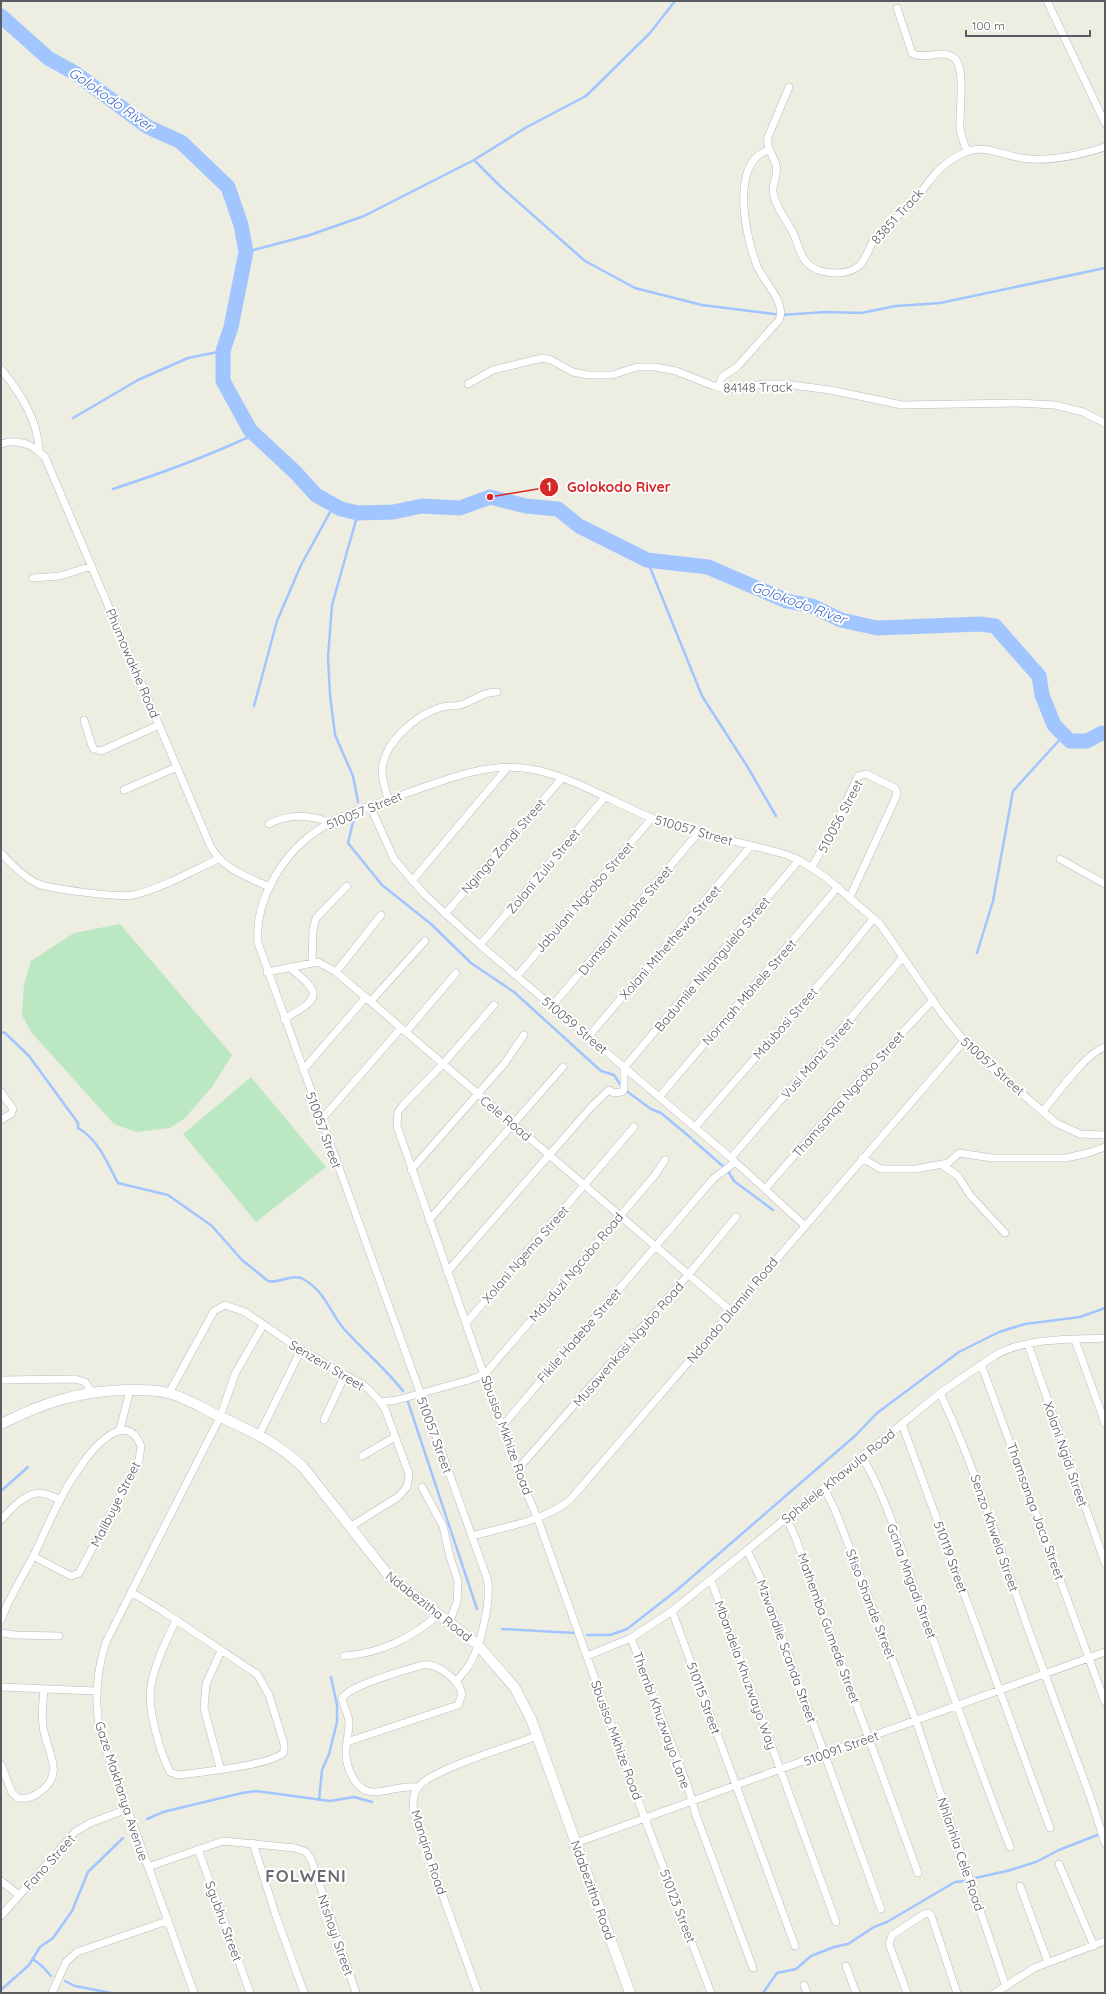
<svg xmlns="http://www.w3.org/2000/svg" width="1106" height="1994" viewBox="0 0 1106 1994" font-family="Quicksand,sans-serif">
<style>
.green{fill:#bce7c3}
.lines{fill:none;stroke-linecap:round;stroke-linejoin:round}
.stream{stroke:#a0c5ff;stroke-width:2.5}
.river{stroke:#a0c5ff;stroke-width:15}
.street-casing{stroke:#b9bbc1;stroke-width:8}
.secondary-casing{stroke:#bcbec6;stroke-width:11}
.street{stroke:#fff;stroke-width:7}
.secondary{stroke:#fff;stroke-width:10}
.labels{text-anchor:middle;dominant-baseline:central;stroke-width:4;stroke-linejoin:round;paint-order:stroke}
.street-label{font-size:13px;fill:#5a5c63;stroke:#fff}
.water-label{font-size:14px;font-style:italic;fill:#3c68ca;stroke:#fff}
.district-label{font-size:17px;font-weight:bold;letter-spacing:1px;fill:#6b6e75;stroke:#fff}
.leader{fill:none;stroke:#d62828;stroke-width:1.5}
.callout-dot{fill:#d62828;stroke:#fff;stroke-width:1.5}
.mark-label{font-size:12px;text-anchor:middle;font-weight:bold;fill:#fff}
.callout-label{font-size:14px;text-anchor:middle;font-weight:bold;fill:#d62828;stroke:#fff;stroke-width:4;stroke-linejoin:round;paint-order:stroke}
</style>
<rect width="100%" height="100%" fill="#eeede1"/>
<path class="green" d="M 120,924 L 232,1055 L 212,1087 L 185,1118 L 170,1128 L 136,1132 L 114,1124 L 31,1032 L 22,1015 L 24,984 L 31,961 L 74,933 Z
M 251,1077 L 326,1167 L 256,1222 L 183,1134 Z"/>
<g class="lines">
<path class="stream" d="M 474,160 L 500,186 L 585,261 L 635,288 L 702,305 L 782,315 L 826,312 L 861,313 L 896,306 L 940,303 L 1105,268
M 246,252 L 310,235 L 364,216 L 474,160 L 525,128 L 586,96 L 650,33 L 675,1
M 73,418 L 138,380 L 188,358 L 223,351
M 113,489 C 162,473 209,456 255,434
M 358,513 L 332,605 L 328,657 L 330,695 L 335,735 L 353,776 L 358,802
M 647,560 L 702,696 L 747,766 L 776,816
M 254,706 L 277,621 L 301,565 L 334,505
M 354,818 L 348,843 L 382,885 L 431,924 L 471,963 L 514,992 L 601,1071 L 614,1075 L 622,1087
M 977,953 L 993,901 L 1013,791 L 1064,735
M 1,1032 L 5,1033 L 29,1056 L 78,1123 L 78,1128 C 99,1140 107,1163 118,1183 L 168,1195 L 212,1226 L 242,1260 L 268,1281 C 279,1284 290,1274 301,1278 C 325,1290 329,1311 344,1329 C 363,1350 385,1368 403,1391
M 625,1090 L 651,1109 L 661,1113 L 691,1138
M 693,1140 L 725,1168
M 728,1171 L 734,1181 L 773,1210
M 407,1399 L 477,1609
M 1,1491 L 28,1467
M 502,1629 L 575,1633
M 587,1635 L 610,1635 L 627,1629 L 677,1590 L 856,1435 L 877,1413 L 959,1352 L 999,1332 L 1025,1324 L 1080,1317 L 1105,1308
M 319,1800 L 322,1770 L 329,1754 L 337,1722 L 337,1705 L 331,1677
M 147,1819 L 163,1812 L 242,1793 L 256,1791 L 330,1801 L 354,1797 L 372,1802
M 975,1878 L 1007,1871 L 1036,1862 L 1059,1850 L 1100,1834
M 33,1959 L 43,1967 L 51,1976
M 65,1981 L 75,1986 L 111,1993
M 1,1990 L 29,1965 L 40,1947 L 53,1938 L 72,1911 L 88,1872 L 123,1838
M 763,1993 L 777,1973 L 796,1969 L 811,1956 L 834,1947 L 848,1944 L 874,1927 L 887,1922 L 955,1882 L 966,1881"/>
<path class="river" d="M 1,16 L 48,58 L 75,73 L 148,127 L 181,142 L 228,187 L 241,225 L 246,252 L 231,327 L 223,351 L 223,381 L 250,430 L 296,473 L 316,495 L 341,509 L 358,513 L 393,512 L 422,506 L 460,508 L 490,497 L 526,506 L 558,509 L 579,526 L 647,560 L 708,567 L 787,601 L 812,606 L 841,620 L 877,628 L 980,624 L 995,626 L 1039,676 L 1042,695 L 1054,725 L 1070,741 L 1087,741 L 1102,733 L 1105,734"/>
<defs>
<path id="street" d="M 1047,1 L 1105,123
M 897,8 L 912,53 C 923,61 941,48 954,58 C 966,66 959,112 960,128 C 961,136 964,144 967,151
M 789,87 L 768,137 C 766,149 773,154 776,165 C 779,174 772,183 773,192 C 775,207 788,222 794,235 C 798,244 800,256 807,263 C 819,275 847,277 860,265 C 868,256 870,243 878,234 C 889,223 902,214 912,203 C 933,179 934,167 966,152 C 985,144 1003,156 1022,158 C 1048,162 1080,155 1105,147
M 1,369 C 20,393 38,419 39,451
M 468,384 L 493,370 L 542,358 L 551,360 L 573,372 L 588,375 L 612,375 L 637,367 L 655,367 L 676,371 L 714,386 L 725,389 L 737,389 L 763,384 L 784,384 L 830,390 L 902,405 L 1017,403 L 1055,405 L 1083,412 L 1105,423
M 718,387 L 722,377 L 737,367 L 779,320 C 787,302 764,283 757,266 C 746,237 729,164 768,150
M 1,444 C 18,438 33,445 45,457 L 210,845 C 222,869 246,876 269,887
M 33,578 L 60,576 L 92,566
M 84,720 L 92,746 L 94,749 L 101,751 L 159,725
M 124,790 L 177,767
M 388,800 C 386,790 382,780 382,770 C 384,742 415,716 439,708 C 446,705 453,707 460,705 C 474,701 482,692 497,692
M 370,806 L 394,859 L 425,895 L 480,945 L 731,1158 L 804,1225
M 269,824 C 287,814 311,814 329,823
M 1,853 C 11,864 23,876 36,883 C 49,889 120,898 133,895 C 158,890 195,870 218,859
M 1060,859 L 1105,884
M 812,867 L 838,820 L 858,776 L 866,774 L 895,788 L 897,793 L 896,797 L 850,897
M 412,881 L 507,768
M 445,914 L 562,778
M 480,945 L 605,797
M 312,962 L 313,930 L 316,918 L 347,886
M 267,972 L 318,962 L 336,972 L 731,1311
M 336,972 L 381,915
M 517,976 L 652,818
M 371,1001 L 425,941
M 494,1005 L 443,1064 L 404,1104 L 398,1112 L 397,1126 L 517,1470 L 537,1517 L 645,1819 L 711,1993
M 552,1006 L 698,833
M 284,1019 C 321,998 323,994 289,967
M 406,1032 L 456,973
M 588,1037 L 751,846
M 303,1070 L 366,997
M 1,1092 L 13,1109 L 11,1114 L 1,1120
M 659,1097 L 838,887
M 1043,1111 C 1057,1094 1086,1053 1105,1047
M 321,1120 L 401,1028
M 695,1127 L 835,966 L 874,918
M 731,1158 L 903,957
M 862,1158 L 881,1169 L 916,1169 L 948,1163 L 959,1153 L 992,1158 L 1066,1158 L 1088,1153 L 1105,1147
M 942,1165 L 958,1176 L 970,1195 L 1005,1233
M 411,1170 L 504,1064 L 524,1035
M 765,1189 L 885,1051 L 933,1000
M 429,1220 L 563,1067
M 447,1272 L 592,1106 L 609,1090 L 614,1093 L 622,1092 L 624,1089 L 624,1068 L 799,860
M 466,1323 L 634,1127
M 1075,1340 L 1105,1423
M 1028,1344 L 1105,1563
M 981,1364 L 1105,1702
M 1,1380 L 75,1379 L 85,1382 L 92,1392
M 169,1393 L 214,1311 L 225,1305 L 245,1312 L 301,1350 L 365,1386 L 377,1398 L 385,1409 L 409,1474 L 407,1487 L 398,1497 L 350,1527
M 940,1393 C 975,1467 999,1546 1026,1623 C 1046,1678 1067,1733 1087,1788 C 1094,1806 1099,1825 1105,1843
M 381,1402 L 397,1400 L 469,1380 L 485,1374 L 655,1175 L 665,1160
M 324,1420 L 345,1375
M 902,1424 L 1050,1828
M 503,1425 L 713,1179 L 735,1162
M 120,1429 L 130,1390
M 259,1435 L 301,1350
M 362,1456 L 395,1437
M 862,1457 C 888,1499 904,1559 921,1606 C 950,1687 979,1767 1010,1847
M 517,1470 L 688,1275 L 736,1217
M 422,1487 L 443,1526 L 450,1557 L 458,1581 L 457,1602 L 449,1623
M 824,1488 L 835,1510 L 916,1721 L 1006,1987
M 787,1519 L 796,1539 L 918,1873
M 1,1520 C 10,1510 25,1493 39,1493 C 46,1493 54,1497 60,1500
M 472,1536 C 504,1527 544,1521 570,1500 L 964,1041
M 747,1550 L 760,1577 L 881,1909
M 711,1580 L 836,1922
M 131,1592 L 161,1610 L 257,1674 L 269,1695 L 284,1744 L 284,1752 C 272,1765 208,1771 187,1774 L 178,1775 L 170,1772 C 160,1752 147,1709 151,1686 C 155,1663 166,1641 176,1620
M 672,1611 L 795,1946
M 1,1620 C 9,1598 22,1577 33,1557 C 47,1528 59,1497 78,1470 C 91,1450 126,1407 141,1446 L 139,1460 L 79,1573 L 71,1576 L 33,1556
M 1,1633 L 16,1635 L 59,1636
M 631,1638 L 688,1787 L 696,1815 L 753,1968
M 344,1656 C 381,1653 410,1639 438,1615
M 587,1656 L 631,1638 L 672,1611 L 940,1393 L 994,1356 C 1026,1337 1069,1340 1105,1338
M 456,1682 C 461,1675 467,1669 471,1662 C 481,1643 492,1599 487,1578 L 258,943 C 256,920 262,900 273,880 C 305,821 354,812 413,791 C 449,778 490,762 530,769 C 575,776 623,809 667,824 C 707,837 748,843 787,855 L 799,860 L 824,876 L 880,924 L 943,1015 L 964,1041 L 977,1055 L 1056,1123 L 1080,1134 L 1105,1135
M 1,1687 L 96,1691
M 347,1742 L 458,1705 L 462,1694 C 459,1680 438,1663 423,1665 C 406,1670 352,1684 342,1698 C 343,1706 348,1713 349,1721 C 349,1731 347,1740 346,1749 C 345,1765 354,1791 373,1792 C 388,1792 402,1785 418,1787
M 1,1764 L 12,1793 L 18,1798 C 28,1799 33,1797 41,1791 C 66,1773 46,1751 43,1726 C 41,1714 43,1702 44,1689
M 220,1768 L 204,1708 L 206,1684 L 221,1651
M 253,1843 L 275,1913 L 304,1993
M 576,1843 L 1105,1652
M 198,1849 L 250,1993
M 1059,1864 L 1094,1946
M 148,1867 L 223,1841 L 295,1848 L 306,1852 L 311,1859 L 356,1993
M 1,1881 L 19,1895
M 1020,1886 L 1048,1962
M 1,1916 L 75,1832 L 90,1823 L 127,1809
M 846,1966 L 856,1993
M 804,1985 L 807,1993
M 52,1993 L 66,1962 L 77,1952 L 167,1921
M 194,1993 L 101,1736 C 94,1704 96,1673 106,1642 L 220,1417 L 235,1374 L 263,1325
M 478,1993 L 418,1827 C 414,1814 409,1798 419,1786 C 433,1769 512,1746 537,1736
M 907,1993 L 889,1944 L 892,1935 L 924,1914 L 928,1913 L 931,1915 L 957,1993
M 995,1993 L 1034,1968 L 1105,1941"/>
<path id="secondary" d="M 1,1424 C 43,1403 78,1391 126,1390 C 140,1390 154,1389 168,1393 C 188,1398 205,1410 223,1418 C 255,1433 277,1443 303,1467 L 389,1576 L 477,1644 L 515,1688 L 531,1719 L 630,1993"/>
</defs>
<use href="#street" class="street-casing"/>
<use href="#secondary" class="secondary-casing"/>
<use href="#street" class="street"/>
<use href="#secondary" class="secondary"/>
</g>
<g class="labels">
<g class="street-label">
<text transform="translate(897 216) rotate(-48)">83851 Track</text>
<text transform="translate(758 387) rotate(-1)">84148 Track</text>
<text transform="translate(133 663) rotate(67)">Phumowakhe Road</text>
<text transform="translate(364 810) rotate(-22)">510057 Street</text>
<text transform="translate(840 816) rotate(-62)">510056 Street</text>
<text transform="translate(694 830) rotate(16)">510057 Street</text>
<text transform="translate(503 846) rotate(-49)">Nginga Zondi Street</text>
<text transform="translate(543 871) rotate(-50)">Zolani Zulu Street</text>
<text transform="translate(584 897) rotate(-49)">Jabulani Ngcobo Street</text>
<text transform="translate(625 920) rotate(-50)">Dumsani Hlophe Street</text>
<text transform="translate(670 942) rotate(-49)">Xolani Mthethewa Street</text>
<text transform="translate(712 964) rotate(-50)">Badumile Nhlangulela Street</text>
<text transform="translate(749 992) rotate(-49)">Normah Mbhele Street</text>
<text transform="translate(785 1023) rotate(-49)">Mdubosi Street</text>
<text transform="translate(575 1025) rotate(40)">510059 Street</text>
<text transform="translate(817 1058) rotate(-49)">Vusi Manzi Street</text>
<text transform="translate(993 1066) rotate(42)">510057 Street</text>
<text transform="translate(848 1094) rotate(-49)">Thamsanqa Ngcobo Street</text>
<text transform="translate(506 1118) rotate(40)">Cele Road</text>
<text transform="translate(324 1130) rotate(70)">510057 Street</text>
<text transform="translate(525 1254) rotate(-49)">Xolani Ngema Street</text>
<text transform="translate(576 1267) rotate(-50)">Mduduzi Ngcobo Road</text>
<text transform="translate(732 1310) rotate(-50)">Ndondo Dlamini Road</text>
<text transform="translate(579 1335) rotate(-49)">Fikile Hadebe Street</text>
<text transform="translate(628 1344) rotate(-49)">Musawenkosi Ngubo Road</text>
<text transform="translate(327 1365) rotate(31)">Senzeni Street</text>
<text transform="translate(435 1435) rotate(70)">510057 Street</text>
<text transform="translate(507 1435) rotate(70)">Sbusiso Mkhize Road</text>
<text transform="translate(1066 1454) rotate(71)">Xolani Ngidi Street</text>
<text transform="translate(838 1476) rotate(-39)">Sphelele Khawula Road</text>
<text transform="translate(115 1504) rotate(-63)">Malibuye Street</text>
<text transform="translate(1036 1511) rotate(70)">Thamsanqa Jaca Street</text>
<text transform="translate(995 1533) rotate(71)">Senzo Khwela Street</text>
<text transform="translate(951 1557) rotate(70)">510119 Street</text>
<text transform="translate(912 1581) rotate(70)">Gcina Mngadi Street</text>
<text transform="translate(871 1604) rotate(69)">Sfiso Shande Street</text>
<text transform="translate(429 1606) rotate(38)">Ndabezitha Road</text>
<text transform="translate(829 1628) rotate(70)">Mathemba Gumede Street</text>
<text transform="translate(787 1651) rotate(70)">Mzwandile Scanda Street</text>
<text transform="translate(746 1675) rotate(70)">Mbandela Khuzwayo Way</text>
<text transform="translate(704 1698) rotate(70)">510115 Street</text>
<text transform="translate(662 1720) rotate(70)">Thembi Khuzwayo Lane</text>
<text transform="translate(617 1740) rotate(70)">Sbusiso Mkhize Road</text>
<text transform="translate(841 1748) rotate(-20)">510091 Street</text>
<text transform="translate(122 1791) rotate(72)">Gaze Makhanya Avenue</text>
<text transform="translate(429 1852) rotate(72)">Manqina Road</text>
<text transform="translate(961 1854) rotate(71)">Nhlanhla Cele Road</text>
<text transform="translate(49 1862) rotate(-48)">Fano Street</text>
<text transform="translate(593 1890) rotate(70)">Ndabezitha Road</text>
<text transform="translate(678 1906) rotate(69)">510123 Street</text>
<text transform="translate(224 1921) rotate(70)">Sgubhu Street</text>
<text transform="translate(336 1935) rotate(71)">Ntshoyi Street</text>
</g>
<g class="water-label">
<text transform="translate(111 99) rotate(35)">Golokodo River</text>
<text transform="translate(799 603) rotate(20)">Golokodo River</text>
</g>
<g class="district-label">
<text x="306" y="1875">FOLWENI</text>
</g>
</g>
<path class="leader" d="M490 497L549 487"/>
<g class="callout-dot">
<circle cx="490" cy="497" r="4"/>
<circle cx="549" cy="487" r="10"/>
</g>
<g class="mark-label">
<text x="549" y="491">1</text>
</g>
<g class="callout-label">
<text x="619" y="492">Golokodo River</text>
</g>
<rect width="1106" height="1994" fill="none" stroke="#5a5c63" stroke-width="4"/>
<path d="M966 30v6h124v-6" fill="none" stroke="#5a5c63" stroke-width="2"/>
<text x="972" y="30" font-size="12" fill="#5a5c63" stroke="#ffffff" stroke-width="3" paint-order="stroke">100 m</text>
</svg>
